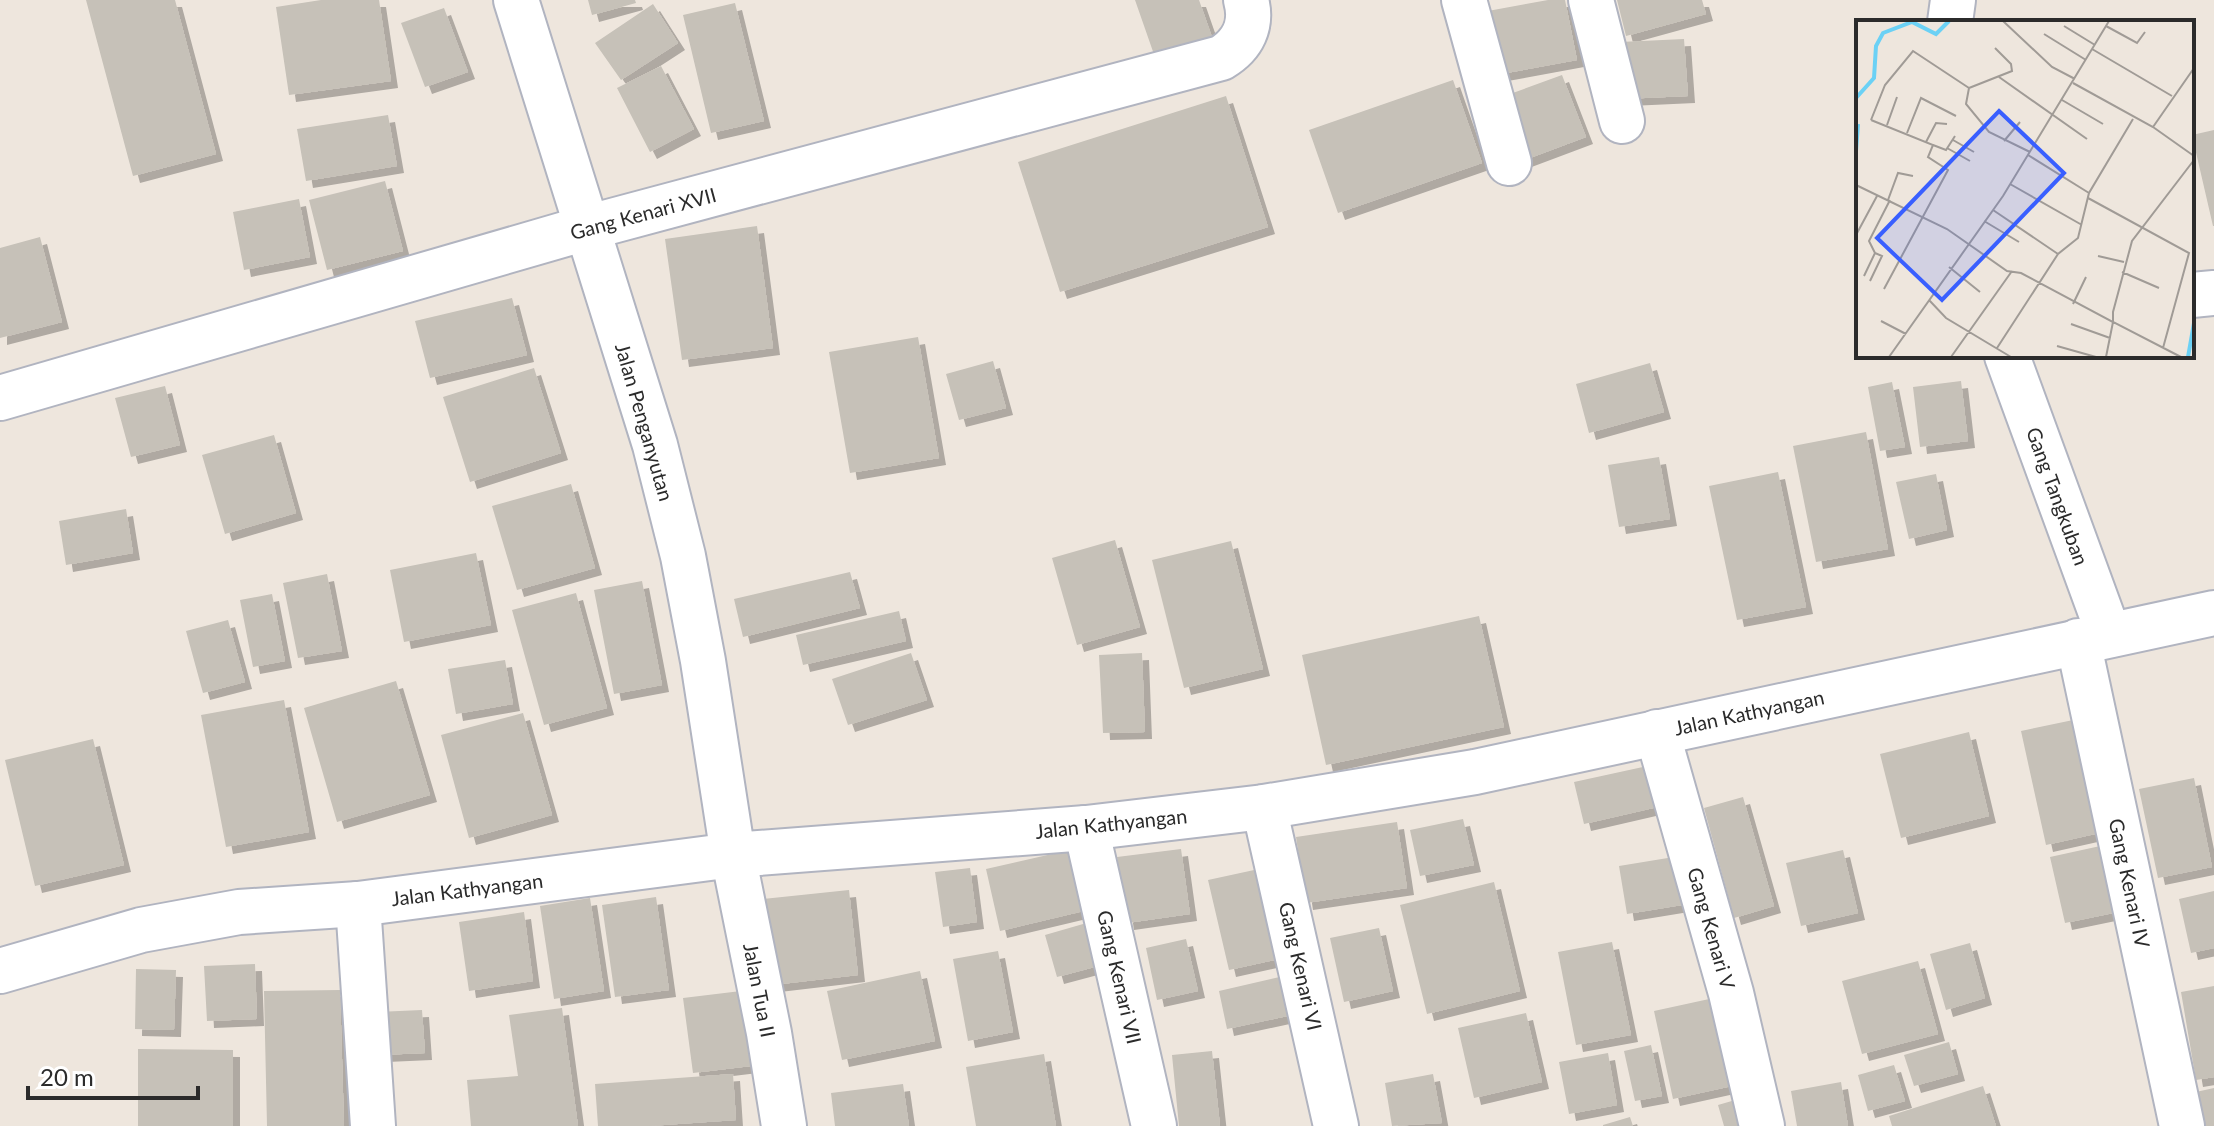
<svg xmlns="http://www.w3.org/2000/svg" width="2214" height="1126" viewBox="0 0 2214 1126" font-family="Lato,sans-serif">
<style>
.building{fill:#c6c1b8;filter:url(#shadow)}
.lines{fill:none;stroke-linecap:round;stroke-linejoin:round}
.street-casing{stroke:#b1b4c0;stroke-width:48}
.secondary-casing{stroke:#b1b4c0;stroke-width:48}
.street{stroke:#fff;stroke-width:44}
.secondary{stroke:#fff;stroke-width:44}
.labels{text-anchor:middle;dominant-baseline:central;stroke-width:6;stroke-linejoin:round;paint-order:stroke}
.street-label{font-size:20px;fill:#2b2b2b;stroke:#fff}
.inset-river{fill:none;stroke:#6bd1f5;stroke-width:4}
.inset-road{fill:none;stroke:#a09b96;stroke-width:2}
.view{fill:#395fff;fill-opacity:0.15;stroke:#395fff;stroke-width:4}
.inset-edge{fill:none;stroke:#2b2b2b;stroke-width:4}
</style>
<defs>
<filter id="shadow"><feDropShadow dx="7" dy="7" stdDeviation="0" flood-color="#0004"/></filter>
</defs>
<rect width="100%" height="100%" fill="#eee6dd"/>
<path class="building" d="M 86,0 L 175,0 L 216,154 L 133,176 Z
M 321,0 L 379,0 L 391,81 L 289,95 L 276,7 Z
M 588,0 L 635,0 L 636,3 L 592,15 Z
M 1135,0 L 1199,0 L 1214,43 L 1157,63 Z
M 1548,0 L 1565,0 L 1577,60 L 1490,76 L 1477,13 Z
M 1617,0 L 1702,0 L 1706,14 L 1626,36 Z
M 735,3 L 764,121 L 711,133 L 683,15 Z
M 653,4 L 678,43 L 621,80 L 595,43 Z
M 444,8 L 468,72 L 425,87 L 401,23 Z
M 1684,39 L 1688,96 L 1623,99 L 1620,42 Z
M 661,66 L 694,129 L 650,152 L 617,88 Z
M 1562,75 L 1586,137 L 1522,161 L 1499,98 Z
M 1453,80 L 1482,163 L 1338,213 L 1309,130 Z
M 1226,96 L 1268,227 L 1060,292 L 1018,162 Z
M 388,115 L 397,166 L 306,181 L 297,129 Z
M 2214,130 L 2214,226 L 2213,226 L 2192,135 Z
M 385,181 L 403,251 L 327,270 L 309,200 Z
M 299,199 L 310,257 L 244,270 L 233,212 Z
M 757,226 L 773,348 L 682,360 L 665,239 Z
M 40,237 L 62,322 L 0,338 L 0,248 Z
M 512,298 L 527,355 L 430,378 L 415,321 Z
M 918,337 L 939,458 L 850,473 L 829,352 Z
M 993,361 L 1006,408 L 959,420 L 946,374 Z
M 1650,363 L 1664,412 L 1589,433 L 1576,384 Z
M 534,368 L 561,453 L 470,482 L 443,397 Z
M 1961,381 L 1968,441 L 1920,447 L 1913,387 Z
M 1892,382 L 1905,447 L 1880,451 L 1868,387 Z
M 165,386 L 180,445 L 131,457 L 115,398 Z
M 1866,432 L 1888,549 L 1816,562 L 1793,446 Z
M 274,435 L 296,513 L 225,534 L 202,455 Z
M 1659,457 L 1670,519 L 1619,527 L 1608,465 Z
M 1778,472 L 1806,607 L 1737,620 L 1709,486 Z
M 1936,474 L 1947,530 L 1909,539 L 1896,482 Z
M 571,484 L 595,568 L 517,590 L 492,506 Z
M 126,509 L 133,553 L 66,565 L 59,521 Z
M 1115,540 L 1140,627 L 1077,645 L 1052,558 Z
M 1231,541 L 1263,669 L 1184,688 L 1152,560 Z
M 476,553 L 491,625 L 404,642 L 390,570 Z
M 850,572 L 860,608 L 743,637 L 734,599 Z
M 327,574 L 342,651 L 298,658 L 283,583 Z
M 642,581 L 662,685 L 614,694 L 594,590 Z
M 576,593 L 607,708 L 544,725 L 512,610 Z
M 272,594 L 285,661 L 253,667 L 240,600 Z
M 899,611 L 906,641 L 803,665 L 796,635 Z
M 1479,616 L 1504,727 L 1326,765 L 1302,655 Z
M 228,620 L 245,682 L 203,693 L 186,631 Z
M 911,653 L 927,700 L 848,725 L 832,679 Z
M 1142,653 L 1145,732 L 1103,733 L 1099,655 Z
M 505,660 L 513,704 L 456,714 L 448,669 Z
M 396,681 L 430,795 L 337,822 L 304,708 Z
M 284,700 L 309,832 L 226,847 L 201,715 Z
M 523,713 L 552,815 L 469,838 L 441,735 Z
M 2078,719 L 2104,832 L 2046,845 L 2021,731 Z
M 1969,732 L 1989,816 L 1901,838 L 1880,754 Z
M 93,739 L 124,865 L 35,886 L 5,760 Z
M 1652,765 L 1662,806 L 1584,824 L 1574,782 Z
M 2194,778 L 2212,867 L 2158,878 L 2139,789 Z
M 1743,797 L 1774,906 L 1734,918 L 1704,808 Z
M 1463,819 L 1474,865 L 1420,876 L 1410,830 Z
M 1397,822 L 1407,888 L 1306,903 L 1296,837 Z
M 2114,843 L 2128,910 L 2065,923 L 2050,857 Z
M 1074,849 L 1088,910 L 1000,931 L 986,869 Z
M 1181,849 L 1190,914 L 1127,923 L 1117,857 Z
M 1843,850 L 1858,913 L 1801,926 L 1786,863 Z
M 1680,856 L 1688,904 L 1627,914 L 1619,866 Z
M 1268,867 L 1288,957 L 1229,970 L 1208,880 Z
M 970,868 L 977,922 L 943,927 L 935,872 Z
M 1494,882 L 1520,991 L 1427,1014 L 1400,905 Z
M 849,890 L 858,975 L 773,985 L 763,899 Z
M 2214,891 L 2214,948 L 2191,953 L 2179,899 Z
M 656,897 L 669,990 L 615,997 L 602,905 Z
M 590,898 L 604,991 L 554,999 L 540,906 Z
M 524,912 L 533,981 L 469,991 L 459,922 Z
M 1090,922 L 1102,965 L 1057,977 L 1045,935 Z
M 1379,928 L 1393,991 L 1344,1002 L 1330,938 Z
M 1186,939 L 1198,991 L 1157,1000 L 1146,948 Z
M 1612,942 L 1631,1035 L 1576,1045 L 1558,952 Z
M 1970,943 L 1985,998 L 1946,1010 L 1930,954 Z
M 998,951 L 1013,1032 L 968,1041 L 953,959 Z
M 1918,961 L 1938,1034 L 1862,1054 L 1842,981 Z
M 255,964 L 257,1019 L 207,1021 L 204,966 Z
M 136,969 L 176,970 L 174,1030 L 135,1029 Z
M 920,971 L 935,1041 L 842,1060 L 827,991 Z
M 1297,973 L 1306,1012 L 1227,1029 L 1219,991 Z
M 2214,986 L 2214,1077 L 2196,1080 L 2181,992 Z
M 340,990 L 344,1126 L 267,1126 L 264,991 Z
M 741,991 L 751,1066 L 693,1073 L 683,998 Z
M 1723,996 L 1741,1084 L 1673,1099 L 1654,1011 Z
M 562,1008 L 578,1126 L 471,1126 L 467,1080 L 518,1076 L 509,1015 Z
M 422,1010 L 425,1053 L 380,1055 L 377,1012 Z
M 1526,1013 L 1542,1082 L 1474,1098 L 1458,1028 Z
M 1949,1042 L 1958,1074 L 1914,1086 L 1904,1055 Z
M 1651,1045 L 1662,1096 L 1635,1101 L 1624,1051 Z
M 138,1049 L 233,1050 L 233,1126 L 138,1126 Z
M 1212,1051 L 1220,1126 L 1179,1126 L 1172,1055 Z
M 1608,1053 L 1617,1105 L 1569,1114 L 1559,1062 Z
M 1044,1054 L 1056,1126 L 976,1126 L 966,1067 Z
M 1894,1065 L 1905,1101 L 1868,1111 L 1858,1075 Z
M 733,1074 L 736,1120 L 649,1126 L 598,1126 L 595,1084 Z
M 1433,1074 L 1442,1123 L 1392,1126 L 1385,1083 Z
M 1841,1082 L 1848,1126 L 1797,1126 L 1791,1091 Z
M 903,1084 L 909,1126 L 835,1126 L 831,1093 Z
M 1983,1086 L 1996,1126 L 1892,1126 L 1889,1116 Z
M 2214,1088 L 2214,1126 L 2202,1126 L 2196,1092 Z
M 1749,1096 L 1758,1126 L 1724,1126 L 1718,1105 Z
M 1630,1117 L 1633,1126 L 1603,1126 L 1603,1125 Z"/>
<g class="lines">
<defs>
<path id="street" d="M 1464,0 L 1509,163
M 1591,0 L 1622,121
M 1950,22 L 1953,0
M 2192,295 L 2214,293
M 2007,356 L 2109,635
M 0,398 L 586,228 L 1221,58 C 1243,45 1253,25 1246,0
M 2078,641 L 2182,1126
M 1657,732 L 1731,993 L 1762,1126
M 1264,807 L 1336,1126
M 1086,828 L 1154,1126
M 733,855 L 769,1033 L 784,1126
M 358,904 L 373,1126"/>
<path id="secondary" d="M 516,0 L 655,445 L 683,556 L 703,661 L 733,855
M 0,971 L 141,930 L 239,912 L 358,904 L 733,855 L 1086,828 L 1264,807 L 1475,772 L 2214,613"/>
</defs>
<use href="#street" class="street-casing"/>
<use href="#secondary" class="secondary-casing"/>
<use href="#street" class="street"/>
<use href="#secondary" class="secondary"/>
</g>
<g class="labels">
<g class="street-label">
<text transform="translate(643 213) rotate(-15)">Gang Kenari XVII</text>
<text transform="translate(645 422) rotate(74)">Jalan Penganyutan</text>
<text transform="translate(2058 496) rotate(70)">Gang Tangkuban</text>
<text transform="translate(1749 712) rotate(-12)">Jalan Kathyangan</text>
<text transform="translate(1111 823) rotate(-6)">Jalan Kathyangan</text>
<text transform="translate(2130 883) rotate(78)">Gang Kenari IV</text>
<text transform="translate(467 889) rotate(-7)">Jalan Kathyangan</text>
<text transform="translate(1712 928) rotate(74)">Gang Kenari V</text>
<text transform="translate(1301 966) rotate(77)">Gang Kenari VI</text>
<text transform="translate(1120 977) rotate(77)">Gang Kenari VII</text>
<text transform="translate(760 990) rotate(79)">Jalan Tua II</text>
</g>
</g>
<g transform="translate(1856 20)">
<rect width="338" height="338" fill="#eee6dd"/>
<path class="inset-river" d="M 0,78 L 18,58 L 20,26 L 27,13 L 56,2 L 80,14 L 93,1M 0,131 L 2,104M 332,337 L 338,303"/>
<path class="inset-road" d="M 147,1 L 196,47 L 219,59M 208,6 L 239,25M 250,6 L 281,23 L 289,12M 188,14 L 230,40M 236,29 L 316,76M 143,57 L 231,119M 217,63 L 297,107 L 338,136M 113,68 L 110,84 L 133,112 L 174,132M 113,68 L 156,51 L 155,44 L 139,28M 206,80 L 247,104M 15,100 L 77,125 L 72,137 L 92,150 L 28,269M 15,100 L 29,65 L 57,31 L 113,68M 31,105 L 41,77M 297,107 L 338,48M 51,113 L 65,78 L 100,96M 97,120 L 118,132M 148,121 L 164,102M 70,122 L 80,103 L 91,104M 77,125 L 90,130 L 99,116M 91,128 L 114,141M 172,135 L 233,173M 154,164 L 226,205M 0,165 L 91,209 L 151,251 L 165,253 L 257,302 L 250,337M 232,178 L 333,233 L 307,328M 32,180 L 42,153 L 57,156M 137,190 L 202,234M 128,201 L 163,222M 0,215 L 21,176M 242,236 L 268,242M 93,247 L 124,272M 266,252 L 303,268M 8,256 L 19,233 L 13,221 L 34,180M 14,261 L 26,236 L 19,233M 73,280 L 90,298 L 155,337M 217,284 L 230,257M 25,301 L 50,314M 215,304 L 254,318M 201,326 L 240,337M 141,328 L 202,234 L 222,218 L 233,173 L 277,99M 33,337 L 147,176 L 253,1M 95,337 L 156,251M 325,337 L 257,302 L 257,292 L 276,221 L 338,140"/>
<path class="view" d="M 143,91 L 208,153 L 86,280 L 21,218 Z"/>
<rect width="338" height="338" class="inset-edge"/>
</g>
<path d="M28 1086v12h170v-12" fill="none" stroke="#2b2b2b" stroke-width="4"/>
<text x="40" y="1086" font-size="24" fill="#2b2b2b" stroke="#ffffff" stroke-width="6" paint-order="stroke">20 m</text>
</svg>
